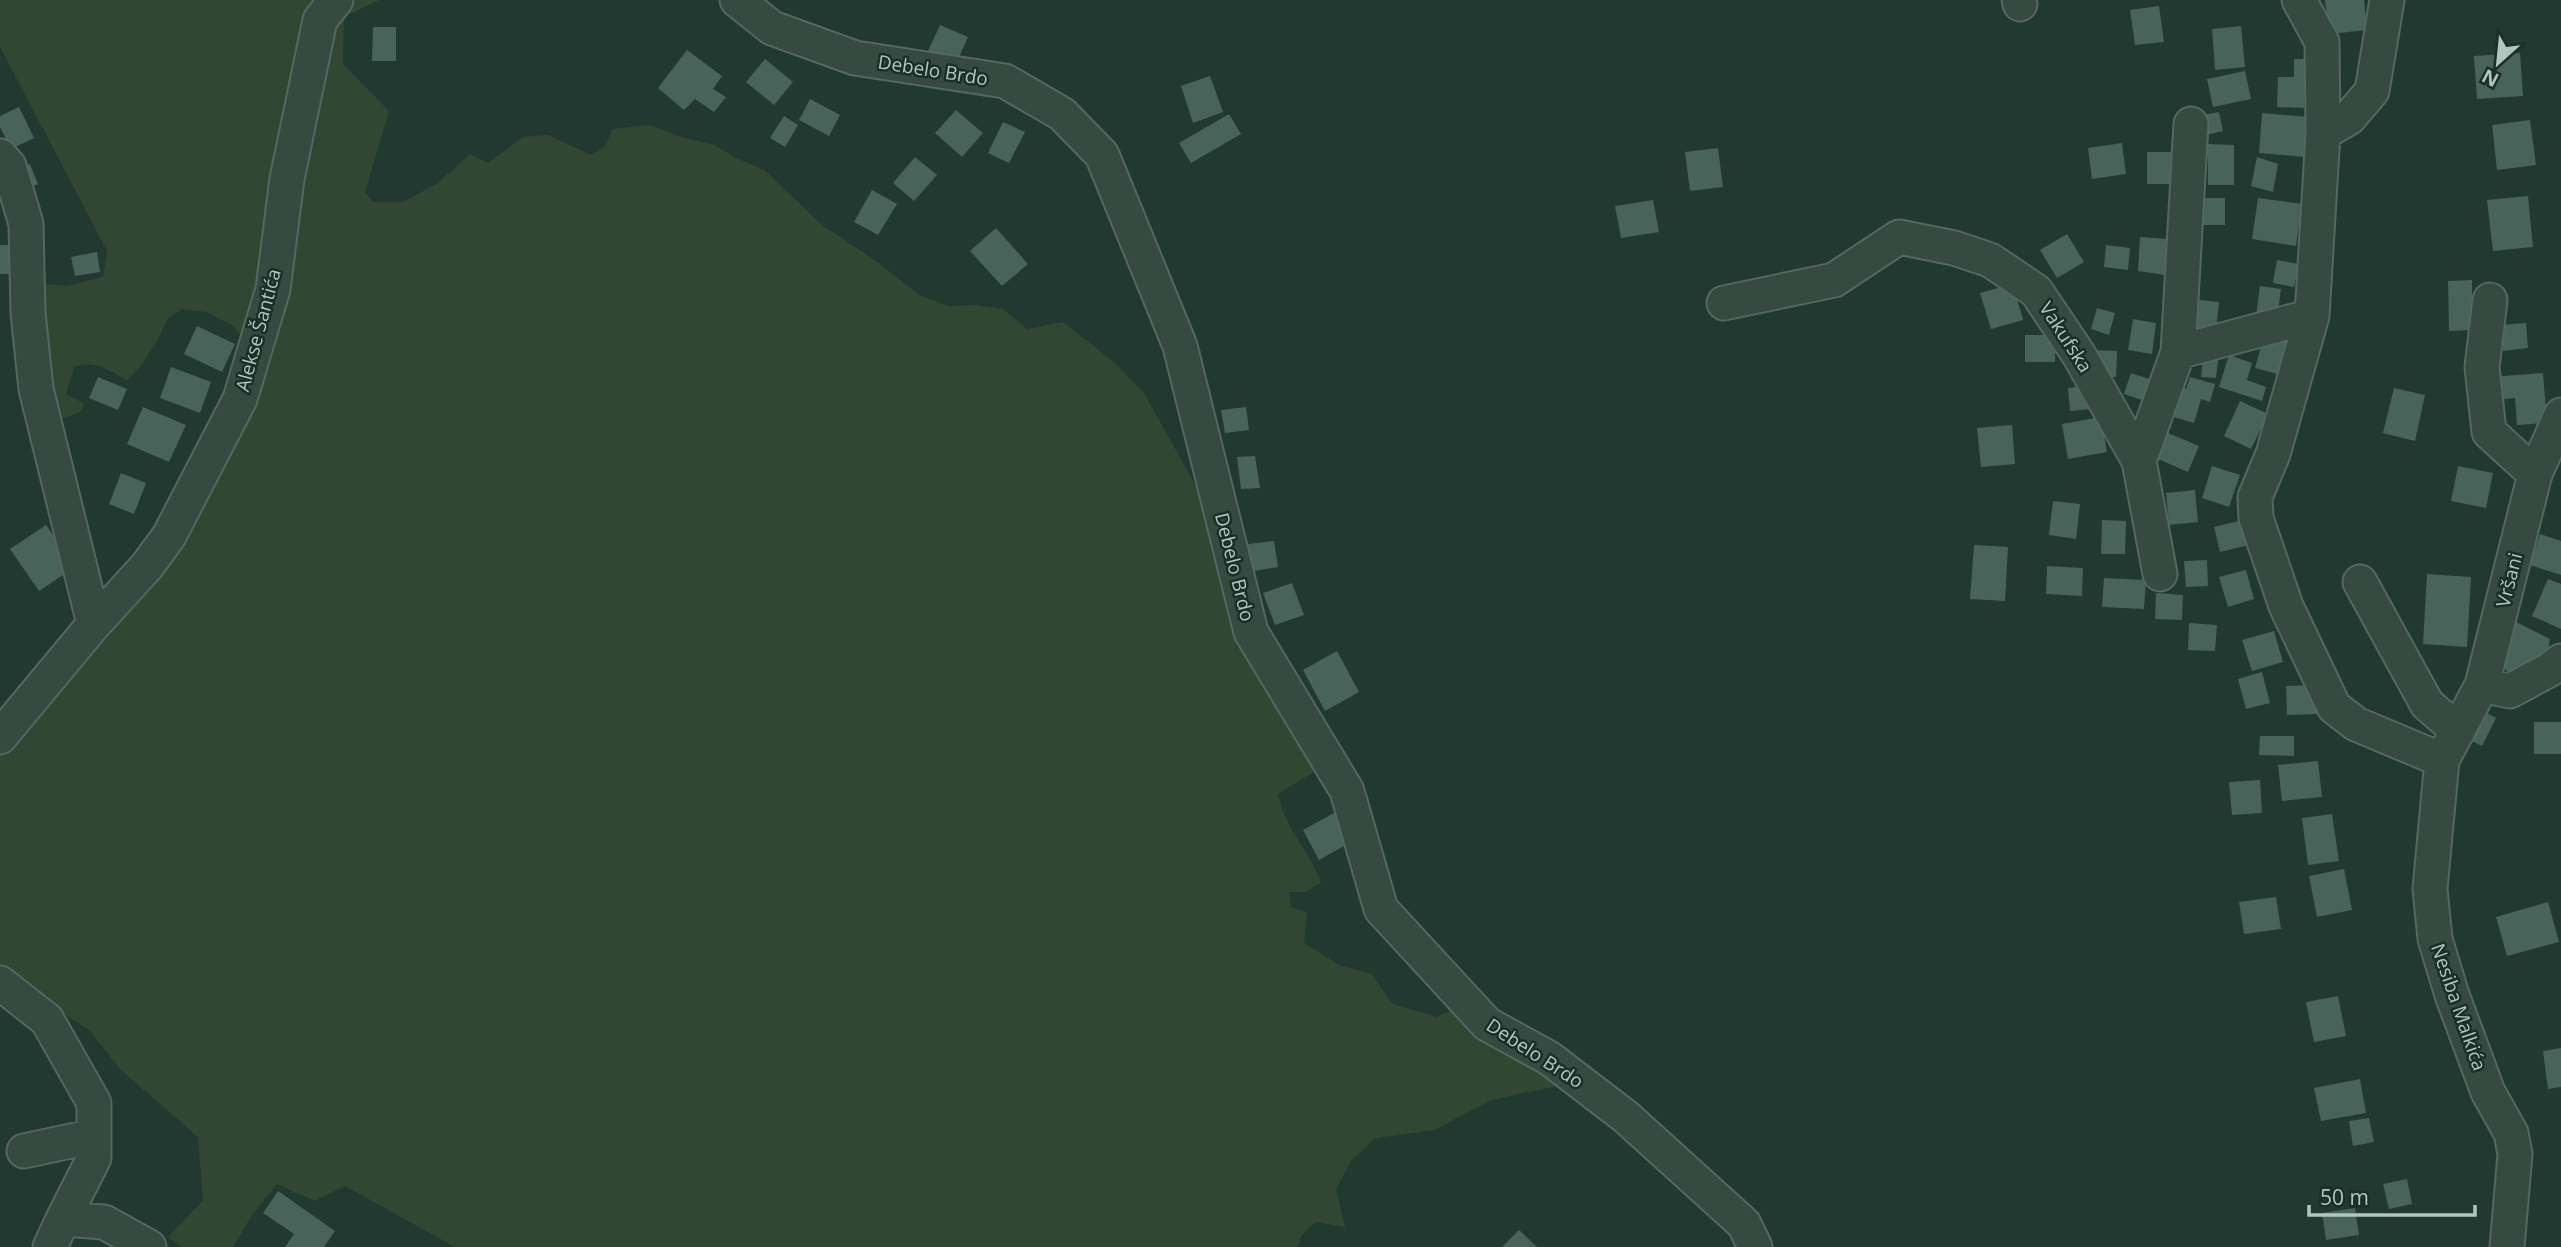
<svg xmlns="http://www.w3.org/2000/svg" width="2561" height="1247" viewBox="0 0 2561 1247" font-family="'Open Sans',sans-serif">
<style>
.green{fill:#324731}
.building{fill:#486359}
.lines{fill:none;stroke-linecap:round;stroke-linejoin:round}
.minor-casing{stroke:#546760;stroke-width:37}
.minor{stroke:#364a42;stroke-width:33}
.labels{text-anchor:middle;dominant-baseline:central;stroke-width:5;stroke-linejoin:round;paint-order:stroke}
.street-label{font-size:19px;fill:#b1c6bf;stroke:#1b2e27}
</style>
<rect width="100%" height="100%" fill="#223931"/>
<path class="green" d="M 0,0 L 379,0 L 344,17 L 343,64 L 389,111 L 365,192 L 373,202 L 403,202 L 438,183 L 470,154 L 488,163 L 523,137 L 548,135 L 591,155 L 605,146 L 613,129 L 649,125 L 681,137 L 715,145 L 736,158 L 764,170 L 821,224 L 876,261 L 919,295 L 948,306 L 977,305 L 1003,309 L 1027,329 L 1063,322 L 1114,362 L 1144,393 L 1220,529 L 1323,766 L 1278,794 C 1283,825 1310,852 1321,882 L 1306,892 L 1289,892 L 1291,907 L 1307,913 L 1304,943 L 1339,965 L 1371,974 L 1393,1004 L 1437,1017 L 1467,1002 L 1561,1085 L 1492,1100 L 1434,1130 L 1376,1138 L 1351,1161 L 1336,1189 L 1345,1227 L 1315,1222 L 1301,1236 L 1298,1247 L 455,1247 L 345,1186 L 315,1201 L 277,1184 L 252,1215 L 233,1247 L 182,1247 L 168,1237 L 203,1201 L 198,1137 L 121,1070 L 89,1030 L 0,971 L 0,737 L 121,596 L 251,347 L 233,326 L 207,312 L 182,309 L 168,318 L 157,341 L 140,367 L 127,380 C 110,371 93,359 74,367 L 66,394 L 85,404 L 80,412 L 44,426 L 44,284 L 67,286 L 103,277 L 107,251 L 0,47 Z"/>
<path class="building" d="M 2325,0 L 2364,0 L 2367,30 L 2329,34 Z
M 2159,6 L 2164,42 L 2135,45 L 2130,10 Z
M 940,25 L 968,37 L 956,64 L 928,51 Z
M 2241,26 L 2245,67 L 2215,70 L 2212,29 Z
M 373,27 L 396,27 L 396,61 L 372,61 Z
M 687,50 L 722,76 L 713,89 L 726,97 L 714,112 L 695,99 L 684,110 L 658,88 Z
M 2520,53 L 2523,96 L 2477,99 L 2474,56 Z
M 765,59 L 793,82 L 774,105 L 746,82 Z
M 2294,59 L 2314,59 L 2313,78 L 2305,78 L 2304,108 L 2277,107 L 2278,77 L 2294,77 Z
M 2245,71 L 2251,99 L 2213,107 L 2207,79 Z
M 1210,76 L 1223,112 L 1193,123 L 1181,86 Z
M 810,99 L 840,115 L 829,136 L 799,120 Z
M 19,107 L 34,138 L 11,149 L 0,127 L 0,116 Z
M 956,110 L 983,133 L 962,157 L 935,133 Z
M 2219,112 L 2223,131 L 2202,136 L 2198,116 Z
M 2262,113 L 2309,117 L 2305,157 L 2259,153 Z
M 1229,114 L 1241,134 L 1191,163 L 1179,143 Z
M 784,116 L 798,125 L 785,147 L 770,138 Z
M 2530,120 L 2536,165 L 2497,170 L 2492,125 Z
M 1003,122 L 1025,132 L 1009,163 L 988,153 Z
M 2122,143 L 2126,174 L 2092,179 L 2088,148 Z
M 2208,144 L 2234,145 L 2234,185 L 2208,185 Z
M 1718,148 L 1723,187 L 1690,191 L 1685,152 Z
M 2147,152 L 2173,152 L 2173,184 L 2147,184 Z
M 915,157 L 937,175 L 914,201 L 893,183 Z
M 2257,157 L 2278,164 L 2273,192 L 2251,186 Z
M 30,164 L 38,184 L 22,191 L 15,169 Z
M 872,190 L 897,204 L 878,235 L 854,222 Z
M 2528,196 L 2533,247 L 2493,251 L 2487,200 Z
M 2198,198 L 2225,198 L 2225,225 L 2197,225 Z
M 2258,198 L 2302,204 L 2296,246 L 2252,239 Z
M 1653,200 L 1659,232 L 1621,238 L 1615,206 Z
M 996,228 L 1028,264 L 1002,286 L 970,251 Z
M 2067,234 L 2084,262 L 2057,278 L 2040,250 Z
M 2140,237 L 2168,239 L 2165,275 L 2138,271 Z
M 0,245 L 17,245 L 17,274 L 0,274 Z
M 2106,245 L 2130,248 L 2128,270 L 2104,267 Z
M 97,252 L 100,272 L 75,276 L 71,257 Z
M 2277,260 L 2299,264 L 2294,287 L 2273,283 Z
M 2472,280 L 2472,330 L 2449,331 L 2448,281 Z
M 2013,284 L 2023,320 L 1991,329 L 1980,293 Z
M 2260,286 L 2281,289 L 2277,318 L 2256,316 Z
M 2191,299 L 2219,302 L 2216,331 L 2188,328 Z
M 2097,308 L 2115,313 L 2109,335 L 2091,329 Z
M 2133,319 L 2156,323 L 2152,354 L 2128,350 Z
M 2526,323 L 2528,348 L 2503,351 L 2501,325 Z
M 197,326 L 235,344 L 222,372 L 184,354 Z
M 2025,335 L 2055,335 L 2055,362 L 2025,362 Z
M 2264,336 L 2294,345 L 2285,376 L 2255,368 Z
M 2092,350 L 2117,351 L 2116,377 L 2102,377 Z
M 2204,350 L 2219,352 L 2216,378 L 2201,377 Z
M 2229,355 L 2252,363 L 2247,380 L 2266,387 L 2262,401 L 2219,387 Z
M 171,367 L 211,382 L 200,413 L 160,398 Z
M 2131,373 L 2152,380 L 2145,401 L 2124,394 Z
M 2543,373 L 2547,423 L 2517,425 L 2515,398 L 2493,400 L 2491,377 Z
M 98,377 L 127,389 L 118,410 L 89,398 Z
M 2190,377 L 2215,384 L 2210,402 L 2201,399 L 2194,423 L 2170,416 L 2178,386 L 2186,389 Z
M 2089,385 L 2092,409 L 2070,411 L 2068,388 Z
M 2394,388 L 2425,395 L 2415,441 L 2383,433 Z
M 2240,401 L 2268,414 L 2251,449 L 2224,436 Z
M 143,407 L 186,425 L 169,462 L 127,444 Z
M 1246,407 L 1249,430 L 1225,433 L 1221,410 Z
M 2101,417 L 2107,452 L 2068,459 L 2062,424 Z
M 2012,425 L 2015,464 L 1981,467 L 1977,428 Z
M 2168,433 L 2199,446 L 2188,472 L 2158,459 Z
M 1255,456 L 1260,488 L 1241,489 L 1237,457 Z
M 2212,466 L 2240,475 L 2229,507 L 2202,498 Z
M 2458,466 L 2493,473 L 2486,508 L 2451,501 Z
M 121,473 L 146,483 L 134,514 L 109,504 Z
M 2195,490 L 2198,522 L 2169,525 L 2166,493 Z
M 2053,501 L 2080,504 L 2076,539 L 2049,535 Z
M 2102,520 L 2126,521 L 2125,554 L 2101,554 Z
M 2243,520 L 2249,545 L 2220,552 L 2214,527 Z
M 46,525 L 75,567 L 39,591 L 10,549 Z
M 2540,534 L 2561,541 L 2561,575 L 2530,565 Z
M 1274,541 L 1278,567 L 1253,571 L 1248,544 Z
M 1974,545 L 2008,547 L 2005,601 L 1970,599 Z
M 2207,560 L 2208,586 L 2186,587 L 2184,561 Z
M 2047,566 L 2083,568 L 2082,596 L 2046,594 Z
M 2246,570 L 2254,599 L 2228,607 L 2219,577 Z
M 2427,574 L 2471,577 L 2467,647 L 2423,644 Z
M 2104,578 L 2146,580 L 2144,609 L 2102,607 Z
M 2548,579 L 2561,584 L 2561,629 L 2532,616 Z
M 1292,583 L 1304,615 L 1275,625 L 1263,593 Z
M 2156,593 L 2183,595 L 2182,620 L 2155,619 Z
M 2510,619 L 2550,639 L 2548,652 L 2509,674 L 2504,667 Z
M 2189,623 L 2217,625 L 2215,651 L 2188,650 Z
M 2274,631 L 2283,662 L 2252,671 L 2242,640 Z
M 1337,651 L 1359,692 L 1325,711 L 1303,670 Z
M 2262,672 L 2270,703 L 2246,709 L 2238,679 Z
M 2318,685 L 2319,714 L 2287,715 L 2286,686 Z
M 2481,710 L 2496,718 L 2482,746 L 2466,738 Z
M 2534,722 L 2561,722 L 2561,754 L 2534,754 Z
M 2260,736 L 2294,736 L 2294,756 L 2259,755 Z
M 2318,761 L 2322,797 L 2282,801 L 2278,765 Z
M 2260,780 L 2262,813 L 2232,815 L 2229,782 Z
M 1334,813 L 1351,842 L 1319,860 L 1303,830 Z
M 2332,814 L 2339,861 L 2308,865 L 2302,818 Z
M 2344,869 L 2352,910 L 2317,917 L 2309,876 Z
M 2276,897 L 2281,929 L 2244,934 L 2239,902 Z
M 2548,902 L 2559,942 L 2507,956 L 2496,917 Z
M 2338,996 L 2346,1036 L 2314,1042 L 2306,1002 Z
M 2561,1048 L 2561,1087 L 2548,1089 L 2543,1051 Z
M 2360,1079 L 2366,1113 L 2321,1121 L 2314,1088 Z
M 2369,1118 L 2374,1142 L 2353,1146 L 2349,1121 Z
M 2407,1179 L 2412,1204 L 2389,1209 L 2383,1184 Z
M 278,1191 L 335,1231 L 324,1247 L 285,1247 L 294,1234 L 263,1213 Z
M 2355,1208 L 2359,1235 L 2326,1240 L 2322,1213 Z
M 1519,1230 L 1537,1247 L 1502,1247 Z"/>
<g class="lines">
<defs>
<path id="minor" d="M 737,0 L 772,28 L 855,58 L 1005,81 L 1062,114 L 1102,155 L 1180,346 L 1251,632 L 1347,791 L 1381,909 L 1487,1024 L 1549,1058 L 1626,1117 L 1744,1224 L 1755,1247
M 2019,0 L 2020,4
M 2299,0 L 2322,42 L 2323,133 L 2312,316 L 2273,454 L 2255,497 L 2256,518 L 2286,606 L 2334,707 L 2356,724 L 2442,760
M 2323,133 L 2349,118 L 2372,91 L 2387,0
M 0,156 L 9,166 L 26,224 L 28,313 L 36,389 L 94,624
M 2490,300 L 2482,367 L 2489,432 L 2535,474
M 1724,303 L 1834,280 L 1899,237 L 1954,248 L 1990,260 L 2036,291 L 2079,355 L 2139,461
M 2178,352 L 2191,124
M 2160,574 L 2139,461 L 2178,352 L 2312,316
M 2360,582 L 2427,704 L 2458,731
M 2482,685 L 2510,691 L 2549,670 L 2561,661
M 0,737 L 94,624 L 147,566 L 169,536 L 240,399 L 273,289 L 287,179 L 320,20 L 336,0
M 0,983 L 47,1020 L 94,1103 L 94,1158 L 63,1219
M 24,1151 L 94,1136
M 50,1247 L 63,1219 L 104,1222 L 149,1247
M 2507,1247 L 2515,1154 L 2511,1133 L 2488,1092 L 2452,995 L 2435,939 L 2430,889 L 2442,760 L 2482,685 L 2535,474 L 2561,415"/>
</defs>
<use href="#minor" class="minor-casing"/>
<use href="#minor" class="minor"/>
</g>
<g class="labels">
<g class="street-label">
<text transform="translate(933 70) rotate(9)">Debelo Brdo</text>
<text transform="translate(258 330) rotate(-75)">Alekse Šantića</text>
<text transform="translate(2066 337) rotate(57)">Vakufska</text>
<text transform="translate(1235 567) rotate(76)">Debelo Brdo</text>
<text transform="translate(2509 580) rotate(-76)">Vršani</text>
<text transform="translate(2459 1007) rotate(71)">Nesiba Malkića</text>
<text transform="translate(1535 1053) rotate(33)">Debelo Brdo</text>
</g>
</g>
<g transform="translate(2498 63) rotate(207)" stroke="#1b2e27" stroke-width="5" paint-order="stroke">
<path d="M0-5L12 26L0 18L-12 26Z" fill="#b1c6bf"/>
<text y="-10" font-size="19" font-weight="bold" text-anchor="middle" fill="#b1c6bf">N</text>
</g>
<path d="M2309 1205v10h166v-10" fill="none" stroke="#b1c6bf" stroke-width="3.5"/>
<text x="2320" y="1205" font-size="21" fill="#b1c6bf" stroke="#1b2e27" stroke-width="5" paint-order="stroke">50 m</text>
</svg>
